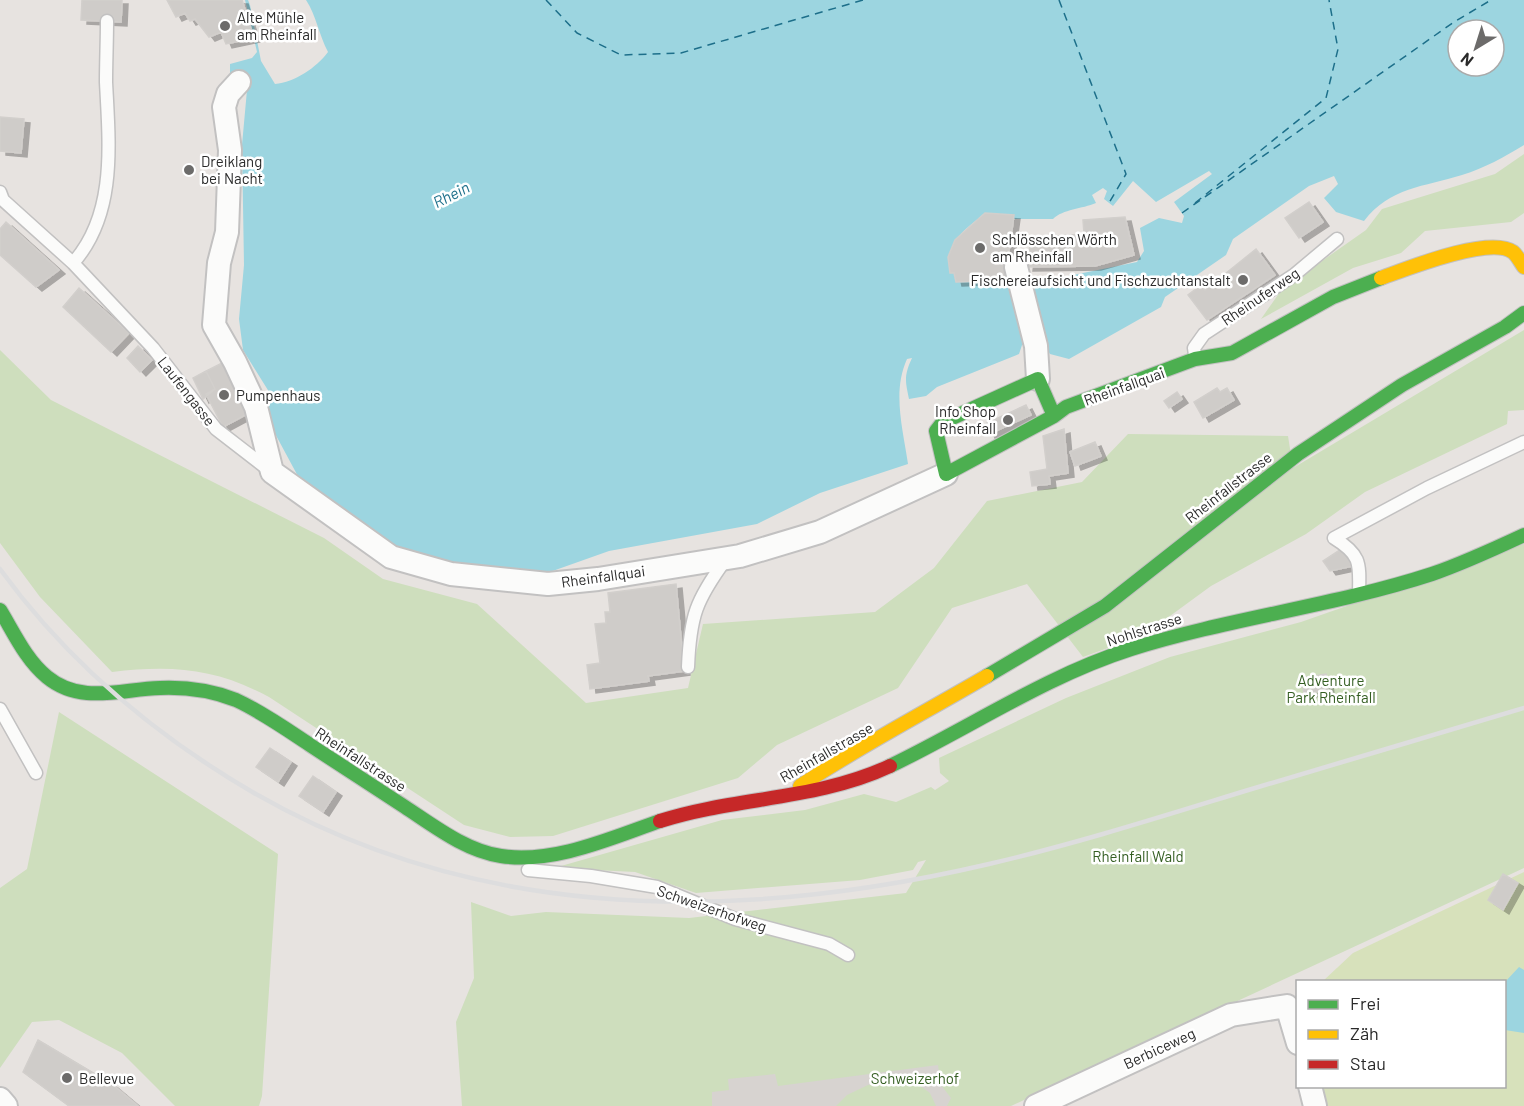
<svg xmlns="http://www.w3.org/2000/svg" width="1524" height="1106" viewBox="0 0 1524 1106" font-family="Barlow,sans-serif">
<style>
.green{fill:#cedebd}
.pitch{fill:#d7e1bb}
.plaza{fill:#d7d3d0}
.water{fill:#9cd5e0;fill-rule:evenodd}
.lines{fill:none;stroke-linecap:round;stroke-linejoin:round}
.ferry{stroke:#1d6f8a;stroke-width:1.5;stroke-dasharray:8 6;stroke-linecap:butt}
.building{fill:#cfccc9;stroke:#d2cfcc;stroke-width:1.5;filter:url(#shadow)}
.lane-casing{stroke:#c2c1c1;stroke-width:15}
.street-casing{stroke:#c2c1c1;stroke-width:26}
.fast-casing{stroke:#c2c1c1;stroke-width:16}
.slow-casing{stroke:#c2c1c1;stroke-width:16}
.jam-casing{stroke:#c2c1c1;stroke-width:16}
.lane{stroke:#fbfbfa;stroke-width:12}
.street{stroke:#fbfbfa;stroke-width:22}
.fast{stroke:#4caf50;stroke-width:14}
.slow{stroke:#ffc107;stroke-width:14}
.jam{stroke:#c62828;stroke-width:14}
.rail{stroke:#ddddde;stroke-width:4.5}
.poi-dot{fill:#6c6b6a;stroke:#fff;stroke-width:2}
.labels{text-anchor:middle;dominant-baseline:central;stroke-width:5;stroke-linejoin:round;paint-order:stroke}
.poi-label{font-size:15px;fill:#2a2a2a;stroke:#fff;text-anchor:start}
.street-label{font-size:15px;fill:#2a2a2a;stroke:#fff}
.park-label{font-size:15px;fill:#345e22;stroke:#fff}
.water-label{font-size:16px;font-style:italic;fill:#1d6f8a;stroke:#fff}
</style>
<defs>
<filter id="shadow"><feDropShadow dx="6" dy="4" stdDeviation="0" flood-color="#0004"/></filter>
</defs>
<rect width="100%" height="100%" fill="#e7e3e0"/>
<path class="green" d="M 1524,154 L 1524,213 L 1511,222 L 1425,231 L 1401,253 L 1353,268 L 1261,319 L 1282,289 L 1366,230 L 1382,209 L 1495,174 Z
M 1524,330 L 1524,410 L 1508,411 L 1507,424 L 1365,492 L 1306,534 L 1211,586 L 1144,635 L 1083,657 L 1027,584 L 952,608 L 898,688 L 777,745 L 738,778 L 553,836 L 510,837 L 464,825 L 269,697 C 215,668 172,665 112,672 L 40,597 L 0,543 L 0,350 L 51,400 L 324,538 L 383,579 L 477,604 L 586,703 L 688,688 L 703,624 L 875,612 L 934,568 L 987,501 L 1082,482 L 1128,434 L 1288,436 L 1293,468 Z
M 1524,544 L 1524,868 L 1011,1106 L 462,1106 L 456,1022 L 474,978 L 471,902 L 511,916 L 546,912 L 689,918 L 906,893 L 926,860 L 918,862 L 913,870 L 860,880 L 696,893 L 635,872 L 554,868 L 722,820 L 805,810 L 864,794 L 896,802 L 931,787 L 935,790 L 949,781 L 940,773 L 939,758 L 1066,698 L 1170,657 L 1301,622 Z
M 59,712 L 278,854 L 262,1096 L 259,1106 L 175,1106 L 122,1053 L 59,1020 L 32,1022 L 0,1068 L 0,888 L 27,869 Z"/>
<path class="pitch" d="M 1524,872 L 1524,1106 L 1324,1106 L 1318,1087 L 1504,1086 L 1504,982 L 1323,981 L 1353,953 Z"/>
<path class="plaza" d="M 938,1065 L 941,1085 L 951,1098 L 947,1106 L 936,1106 L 930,1093 L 916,1083 L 901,1081 L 868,1085 L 847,1095 L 836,1106 L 712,1106 L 712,1092 L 729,1090 L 728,1079 L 775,1074 L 778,1086 Z"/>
<path class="water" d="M 245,0 L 248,0 L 250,5 L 261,61 L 275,84 C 295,82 316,68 328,52 C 319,35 316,15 306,0 L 1524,0 L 1524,145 C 1504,157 1485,168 1462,175 C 1424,187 1390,187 1364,221 L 1336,212 L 1324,198 L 1338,184 L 1334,176 L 1309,186 L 1233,239 L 1226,255 L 1165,297 L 1161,307 L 1069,359 L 1050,354 L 1040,340 L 1022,345 L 1019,354 L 937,387 L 926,396 L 909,399 C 906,383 903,377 912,358 L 907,359 C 892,392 903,429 908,464 L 820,493 L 757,524 L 609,551 L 547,573 L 435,564 L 390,549 L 300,480 L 265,415 L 271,395 L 243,350 L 239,319 L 244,265 L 242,145 L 247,90 L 230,78 L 230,64 L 252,58 L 257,52 ZM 1458,30 L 1494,30 L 1494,66 L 1458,66 ZM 1209,171 L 1212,174 L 1174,202 L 1184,216 L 1182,223 L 1159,218 L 1140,228 L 1144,251 L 1137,262 L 1034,283 L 1005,277 L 1004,280 L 956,282 L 954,273 L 950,272 C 946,240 963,232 985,213 L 1014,215 L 1014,219 L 1053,219 C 1063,209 1082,209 1096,203 L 1092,195 L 1103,188 L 1107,191 L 1104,199 L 1113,206 L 1133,181 L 1156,202 Z
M 1519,967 L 1524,970 L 1524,1033 L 1505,1030 L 1505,982 Z"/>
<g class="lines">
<path class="ferry" d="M 546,0 L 577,33 L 621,55 L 681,53 L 863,0
M 1059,0 L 1126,174 L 1109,203
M 1195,203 L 1326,98 L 1338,49 L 1329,0
M 1182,213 L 1454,22 L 1491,0"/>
</g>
<path class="building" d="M 82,0 L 122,0 L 121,22 L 81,20 Z
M 167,0 L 242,0 L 254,38 L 226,44 L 221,32 L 209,37 L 195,19 L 190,21 L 185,13 L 176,17 Z
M 0,117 L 24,119 L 21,153 L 0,151 Z
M 1309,202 L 1323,222 L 1299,238 L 1285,218 Z
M 985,213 L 1014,215 L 1005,280 L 956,282 L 954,273 L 950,273 L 948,257 L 955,240 Z
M 1125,217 L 1134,255 L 1095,266 L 1027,267 L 1031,238 L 1084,234 L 1083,220 Z
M 6,222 L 59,270 L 36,287 L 0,255 L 0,229 Z
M 1256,249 L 1275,275 L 1207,320 L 1188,295 L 1201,285 L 1205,290 Z
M 79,288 L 129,333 L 111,352 L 63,307 Z
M 138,346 L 152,360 L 140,372 L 127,358 Z
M 224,362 L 251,412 L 223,427 L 206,394 L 215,389 L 206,371 Z
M 206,371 L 215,389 L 203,399 L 193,378 Z
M 1217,388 L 1220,392 L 1227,388 L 1234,400 L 1203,418 L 1194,402 Z
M 1177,392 L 1182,399 L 1169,408 L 1164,401 Z
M 1026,405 L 1031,415 L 989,434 L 985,424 Z
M 1064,429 L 1068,473 L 1049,476 L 1050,484 L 1032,486 L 1030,472 L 1047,469 L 1043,436 Z
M 1095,442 L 1101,456 L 1075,466 L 1070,452 Z
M 1346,546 L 1353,566 L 1330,571 L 1323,561 Z
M 676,584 L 684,671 L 648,676 L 649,681 L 590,689 L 587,665 L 600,663 L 595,624 L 606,623 L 605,612 L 610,612 L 608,593 Z
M 1326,674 L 1328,690 L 1304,694 L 1301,678 Z
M 270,748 L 291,762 L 278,782 L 256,767 Z
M 313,776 L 336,792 L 323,812 L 299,796 Z
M 1503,874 L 1518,883 L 1503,910 L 1488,900 Z
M 38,1040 L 112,1084 L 138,1106 L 69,1106 L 23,1072 Z"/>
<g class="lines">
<defs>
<path id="lane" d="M 0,192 L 3,200 L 73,263 L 153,348 L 216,429 L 269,470
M 73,263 C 117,214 109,143 106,82 C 106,62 107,41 107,21
M 1195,355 L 1194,348 L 1204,334 L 1294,275 L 1337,239
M 1359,591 C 1360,562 1360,554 1334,538 L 1427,488 L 1524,442
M 688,667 C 690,616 696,600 726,559
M 0,709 L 36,773
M 528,870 L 591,876 L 657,887 L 735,919 L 829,944 L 848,955"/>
<path id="street" d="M 239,82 L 228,94 L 224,107 L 230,150 L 227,232 L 219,263 L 214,325 L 235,362 L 256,407 L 272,472 L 391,557 L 451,574 L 548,584 L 598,579 L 740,556 L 820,532 L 946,474
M 1016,267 L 1036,346 L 1038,379
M 1310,1086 L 1315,1106
M 0,1099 L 6,1106
M 1036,1106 L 1231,1015 L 1287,1006 L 1298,1043"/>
<path id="fast" d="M 1054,416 L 1038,379 L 943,422 L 936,431 L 946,474 L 1054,416 L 1066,407 L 1195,359 L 1232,353 L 1333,297 L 1381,278
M 0,610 C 14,633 26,660 47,677 C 81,705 121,689 160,688 C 185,687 213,691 236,700 C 262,712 286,729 310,745 C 342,766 373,786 405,807 C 434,826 466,851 501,856 C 554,864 611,838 660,821
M 987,676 L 1105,606 L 1298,454 L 1402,385 L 1505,327 L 1524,313
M 890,766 C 971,727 1046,676 1131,649 C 1230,618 1334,606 1432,574 C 1464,563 1494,549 1524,535"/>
<path id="slow" d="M 1381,278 C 1406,269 1490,235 1513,252 C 1517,255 1521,263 1524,267
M 800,786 C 860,746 924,713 987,676"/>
<path id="jam" d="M 660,821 C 735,797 818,800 890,766"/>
</defs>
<use href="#lane" class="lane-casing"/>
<use href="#street" class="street-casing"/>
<use href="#fast" class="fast-casing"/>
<use href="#slow" class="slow-casing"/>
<use href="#jam" class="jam-casing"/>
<use href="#lane" class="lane"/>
<use href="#street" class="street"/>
<use href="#fast" class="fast"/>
<use href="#slow" class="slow"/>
<use href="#jam" class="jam"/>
<path class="rail" d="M 0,569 C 67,661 156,736 254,793 C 480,923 741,922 989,864 C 1075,844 1160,817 1245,791 C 1338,763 1431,736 1524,708"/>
</g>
<g class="poi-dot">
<circle cx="225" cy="26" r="6"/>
<circle cx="189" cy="170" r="6"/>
<circle cx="980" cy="248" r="6"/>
<circle cx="1243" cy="280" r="6"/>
<circle cx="224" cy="395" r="6"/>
<circle cx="1008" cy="420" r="6"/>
<circle cx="67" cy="1078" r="6"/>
</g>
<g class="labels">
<g class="poi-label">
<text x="237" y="17">Alte Mühle<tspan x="237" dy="17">am Rheinfall</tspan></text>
<text x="201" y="161">Dreiklang<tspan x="201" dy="17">bei Nacht</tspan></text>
<text x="992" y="239">Schlösschen Wörth<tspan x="992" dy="17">am Rheinfall</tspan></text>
<text x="1231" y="280" text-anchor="end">Fischereiaufsicht und Fischzuchtanstalt</text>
<text x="236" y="395">Pumpenhaus</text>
<text x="996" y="411" text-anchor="end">Info Shop<tspan x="996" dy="17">Rheinfall</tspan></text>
<text x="79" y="1078">Bellevue</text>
</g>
<g class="street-label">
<text transform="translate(1260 296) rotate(-34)">Rheinuferweg</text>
<text transform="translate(1124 386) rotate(-20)">Rheinfallquai</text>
<text transform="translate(187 391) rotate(52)">Laufengasse</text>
<text transform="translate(1228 487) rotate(-38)">Rheinfallstrasse</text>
<text transform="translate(603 576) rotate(-8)">Rheinfallquai</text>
<text transform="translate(1144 629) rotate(-18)">Nohlstrasse</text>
<text transform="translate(826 752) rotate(-30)">Rheinfallstrasse</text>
<text transform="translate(361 759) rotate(33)">Rheinfallstrasse</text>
<text transform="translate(712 908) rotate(19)">Schweizerhofweg</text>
<text transform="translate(1159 1048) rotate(-25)">Berbiceweg</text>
</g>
<g class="park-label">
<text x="1331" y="680">Adventure<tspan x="1331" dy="17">Park Rheinfall</tspan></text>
<text x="1138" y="856">Rheinfall Wald</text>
<text x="915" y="1078">Schweizerhof</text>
</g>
<g class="water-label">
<text transform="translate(451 194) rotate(-27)">Rhein</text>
</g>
</g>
<rect x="1296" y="980" width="210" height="108" fill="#ffffff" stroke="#aaaaaa" stroke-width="1.5"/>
<rect x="1308" y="1000" width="30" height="9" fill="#4caf50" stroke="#aaaaaa" stroke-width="1.5"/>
<text x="1350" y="1010" font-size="18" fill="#2a2a2a">Frei</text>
<rect x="1308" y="1030" width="30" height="9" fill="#ffc107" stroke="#aaaaaa" stroke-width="1.5"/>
<text x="1350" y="1040" font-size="18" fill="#2a2a2a">Zäh</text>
<rect x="1308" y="1060" width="30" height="9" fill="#c62828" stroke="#aaaaaa" stroke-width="1.5"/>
<text x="1350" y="1070" font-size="18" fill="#2a2a2a">Stau</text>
<g transform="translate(1476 48) rotate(218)"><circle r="28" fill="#ffffff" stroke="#aaaaaa" stroke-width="1.5"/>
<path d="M0-4.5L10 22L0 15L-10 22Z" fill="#6c6b6a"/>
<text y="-9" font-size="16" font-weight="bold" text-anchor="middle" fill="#2a2a2a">N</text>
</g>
</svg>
